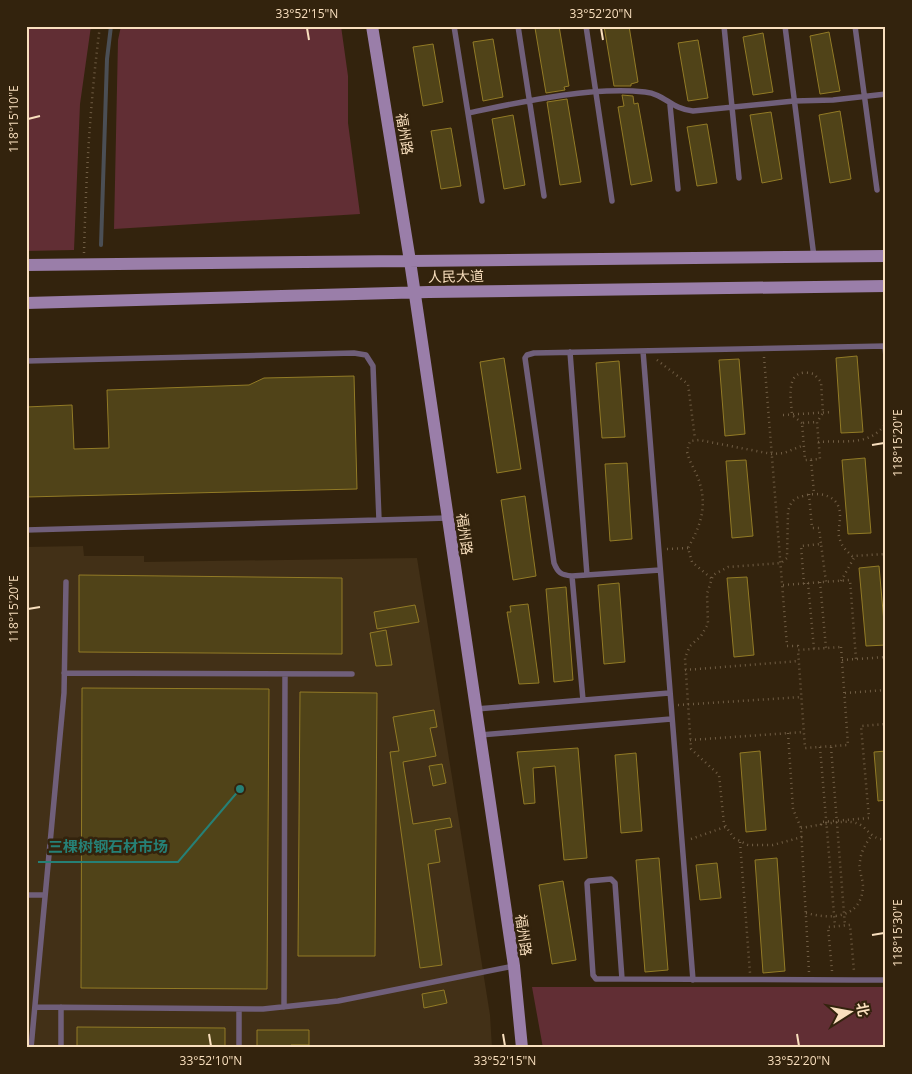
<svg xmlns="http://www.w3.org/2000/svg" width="912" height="1074" viewBox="0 0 912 1074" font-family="'Open Sans','Noto Sans SC',sans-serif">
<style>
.built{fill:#423017}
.green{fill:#612e34}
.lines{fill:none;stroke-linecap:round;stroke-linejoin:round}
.stream{stroke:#4b4f55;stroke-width:4}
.building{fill:#504318;stroke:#927b26}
.path{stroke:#705d44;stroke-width:2.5;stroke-dasharray:1 4;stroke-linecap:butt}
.lane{stroke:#705f7a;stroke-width:5.5}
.secondary{stroke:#9a7ea9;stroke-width:12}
.ticks{fill:none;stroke:#f9dfbe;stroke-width:2}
.labels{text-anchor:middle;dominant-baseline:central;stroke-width:5;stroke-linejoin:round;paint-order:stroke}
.street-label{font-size:14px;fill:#f9dfbe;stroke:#33230d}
.leader{fill:none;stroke:#268076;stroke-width:2}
.callout-dot{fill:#268076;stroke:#33230d;stroke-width:2}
.callout-label{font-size:15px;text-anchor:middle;font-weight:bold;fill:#268076;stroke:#33230d;stroke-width:5;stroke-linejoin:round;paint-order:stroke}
.neatline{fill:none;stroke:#f9dfbe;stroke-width:2}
.ticks-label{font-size:12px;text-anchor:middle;fill:#f9dfbe}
</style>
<rect width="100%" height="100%" fill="#33230d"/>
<path class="built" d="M 83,546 L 84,556 L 144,556 L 144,562 L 417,558 L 490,1015 L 492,1048 L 26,1048 L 26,547 Z"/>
<path class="green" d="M 26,26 L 91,26 L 80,104 L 74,250 L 26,251 Z
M 121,26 L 341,26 L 348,76 L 348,123 L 360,214 L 114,229 L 118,40 Z
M 532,987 L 886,987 L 886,1048 L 543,1048 Z"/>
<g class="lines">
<path class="stream" d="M 101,245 L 107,59 L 111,26"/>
</g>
<path class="building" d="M 544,26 L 559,26 L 569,86 L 564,87 L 565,90 L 546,93 L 535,28 Z
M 604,26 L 629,26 L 638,82 L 631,84 L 631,86 L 614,86 Z
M 829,32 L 840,91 L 820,94 L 810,36 Z
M 763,33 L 773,92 L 753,95 L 743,37 Z
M 493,39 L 503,97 L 483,101 L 473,42 Z
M 698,40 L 708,98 L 688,101 L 678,43 Z
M 433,44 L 443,102 L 423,106 L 413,47 Z
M 622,95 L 633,96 L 634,104 L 638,103 L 652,181 L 631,185 L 618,107 L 624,106 Z
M 567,99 L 581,182 L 560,185 L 547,102 Z
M 840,111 L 851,179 L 830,183 L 819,115 Z
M 771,112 L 782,179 L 762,183 L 750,115 Z
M 513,115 L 525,185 L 504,189 L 492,119 Z
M 707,124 L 717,183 L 697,186 L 687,127 Z
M 451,128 L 461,186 L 441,189 L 431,131 Z
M 857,356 L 863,432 L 841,433 L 836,358 Z
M 504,358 L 521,469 L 497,473 L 480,362 Z
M 739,359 L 745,434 L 725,436 L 719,360 Z
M 619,361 L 625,437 L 602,438 L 596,363 Z
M 354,376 L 357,489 L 26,497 L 26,407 L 72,405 L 74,449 L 109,448 L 107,390 L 249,385 L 264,378 Z
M 865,458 L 871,533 L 848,534 L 842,460 Z
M 746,460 L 753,536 L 732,538 L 726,461 Z
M 627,463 L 632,539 L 610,541 L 605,464 Z
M 525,496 L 536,576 L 513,580 L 501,500 Z
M 879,566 L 886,645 L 866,646 L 859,568 Z
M 79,575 L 342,578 L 342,654 L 79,652 Z
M 747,577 L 754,655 L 734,657 L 727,578 Z
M 619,583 L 625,662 L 604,664 L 598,585 Z
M 566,587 L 573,680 L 554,682 L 546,589 Z
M 528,604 L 539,683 L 519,684 L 507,612 L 511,612 L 510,606 Z
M 415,605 L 419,622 L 377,629 L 374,612 Z
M 386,630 L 392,665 L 376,666 L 370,633 Z
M 82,688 L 269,689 L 267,989 L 81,988 Z
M 300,692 L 377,693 L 375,956 L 298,956 Z
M 434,710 L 437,727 L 430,728 L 436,756 L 403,762 L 413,824 L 450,818 L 452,827 L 435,830 L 440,862 L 428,864 L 442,965 L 420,968 L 390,752 L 399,751 L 393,717 Z
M 578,748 L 587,858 L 564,860 L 555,766 L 533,768 L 535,803 L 524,804 L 517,752 Z
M 760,751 L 766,830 L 746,832 L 740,753 Z
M 886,751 L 886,800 L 878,801 L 874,752 Z
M 636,753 L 642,831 L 621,833 L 615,755 Z
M 442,764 L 446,783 L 433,786 L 429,766 Z
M 659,858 L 668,970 L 645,972 L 636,860 Z
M 777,858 L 785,971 L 763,973 L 755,860 Z
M 717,863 L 721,898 L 700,900 L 696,865 Z
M 563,881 L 576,960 L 552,964 L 539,885 Z
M 444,990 L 447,1003 L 424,1008 L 422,994 Z
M 77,1027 L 225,1028 L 225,1048 L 77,1048 Z
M 257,1030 L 309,1030 L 309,1045 L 291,1045 L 291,1048 L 257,1048 Z"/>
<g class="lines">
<path class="path" d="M 84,253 C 86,176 90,102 100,26
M 764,357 L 787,646 L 798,646 L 798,650
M 657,360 L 688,384 L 695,439
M 783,415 L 831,412
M 802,423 L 792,415 C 791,397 784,366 814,374 L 821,382 L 823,413 L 817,422 L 820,459 L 805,460 L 802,423 L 817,422
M 818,442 C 843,440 870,447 886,423
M 811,460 L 814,493
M 809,494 L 812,528 L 819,528 L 821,544
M 667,549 L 688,548
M 711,578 L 692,562 L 688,548 C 700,527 707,508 700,484 C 697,472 689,463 687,451 L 690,441 L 699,440 L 772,454 L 784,453 L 804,445
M 841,581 L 855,556
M 820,582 L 826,648
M 808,583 L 814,649
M 804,584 L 801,546 L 821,544 L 826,582
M 783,585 L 850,580 L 856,659
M 841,647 L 848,745 L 805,748 L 798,650 Z
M 842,660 L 886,657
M 685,670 L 799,661
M 845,693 L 886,690
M 678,705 L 802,697
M 788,733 L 793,809 L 801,828 L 809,972
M 690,740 L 804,732
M 820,747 L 835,926
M 831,747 L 845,926
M 821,825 L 821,822 L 869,818 L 861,726 L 886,724
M 801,828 C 814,826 845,819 856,823 C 869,827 867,838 886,840
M 802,837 L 773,845 L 748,845 L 734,838 L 724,824 L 719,775 L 691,749 L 685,658 L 690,646 L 701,636 L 708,624 L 707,594 L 713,575 L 728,567 L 781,563 L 787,558 L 788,512 C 790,502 794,498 803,496 C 820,491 841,495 840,517 C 840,525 837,532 840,540 C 842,547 847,551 852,556 L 886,554
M 691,839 L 725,827
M 740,842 L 750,973
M 806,913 C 829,919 861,920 863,887 C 863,878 858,870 860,861 C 861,851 866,844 871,836
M 832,971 L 828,927 L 850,925 L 854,971"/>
<path class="lane" d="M 454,26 L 482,201
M 518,26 L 544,196
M 586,26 L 612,201
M 675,26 L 690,26
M 724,26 L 739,178
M 785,26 L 814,257
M 855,26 L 877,190
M 670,105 L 678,189
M 468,113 C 521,102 591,86 645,92 C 665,94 671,109 693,111 L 794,101 L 833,100 L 886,94
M 885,346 L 886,357
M 643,351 L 693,980
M 570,352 L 587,575
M 26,361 L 354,353 L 366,355 L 373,366 L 379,520
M 26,530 L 448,518
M 660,570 L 572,576 C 561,575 558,573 554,563 L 525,358 L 527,355 L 534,353 L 886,346
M 572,576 L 583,700
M 64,673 L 352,674
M 476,709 L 669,693
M 480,735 L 671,719
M 26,895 L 45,895
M 622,979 L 615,883 L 611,879 L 589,881 L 587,883 L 593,975 L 596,979 L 622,979 L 854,980 L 886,980
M 35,1007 L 263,1009 L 338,1001 L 514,966
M 284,1007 L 285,674
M 31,1048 L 64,693 L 66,582
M 61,1048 L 61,1007
M 239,1048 L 239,1009"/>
<path class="secondary" d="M 372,26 L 410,261 L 514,966 L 522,1048
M 26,265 L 886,256
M 26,303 L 429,292 L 886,286"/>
</g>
<path class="ticks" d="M 307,28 L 309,40M 601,28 L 603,40M 28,119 L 40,116M 872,445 L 884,443M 28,609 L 40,607M 872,935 L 884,933M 209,1034 L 211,1046M 503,1034 L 505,1046M 797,1034 L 799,1046"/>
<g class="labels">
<g class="street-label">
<text transform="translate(405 134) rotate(81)">福州路</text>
<text transform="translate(456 276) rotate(-1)">人民大道</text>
<text transform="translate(465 534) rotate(82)">福州路</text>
<text transform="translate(524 935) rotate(82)">福州路</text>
</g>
</g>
<path class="leader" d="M240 789L178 862H38"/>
<circle class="callout-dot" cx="240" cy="789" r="5"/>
<g class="callout-label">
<text x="108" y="852">三棵树钢石材市场</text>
</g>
<rect width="912" height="1074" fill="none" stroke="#33230d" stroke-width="55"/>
<g transform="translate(850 1012) rotate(79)" stroke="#33230d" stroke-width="4" paint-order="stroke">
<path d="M0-4L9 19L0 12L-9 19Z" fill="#f9dfbe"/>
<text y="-8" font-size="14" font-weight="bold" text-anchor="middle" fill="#f9dfbe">北</text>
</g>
<rect x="28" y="28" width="856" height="1018" class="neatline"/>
<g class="ticks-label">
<text x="307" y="18">33°52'15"N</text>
<text x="601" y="18">33°52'20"N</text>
<text transform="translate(14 119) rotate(-90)" y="4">118°15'10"E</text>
<text transform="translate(898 443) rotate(-90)" y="4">118°15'20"E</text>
<text transform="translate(14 609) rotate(-90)" y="4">118°15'20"E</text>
<text transform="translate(898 933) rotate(-90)" y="4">118°15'30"E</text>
<text x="211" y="1065">33°52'10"N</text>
<text x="505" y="1065">33°52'15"N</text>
<text x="799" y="1065">33°52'20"N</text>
</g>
</svg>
